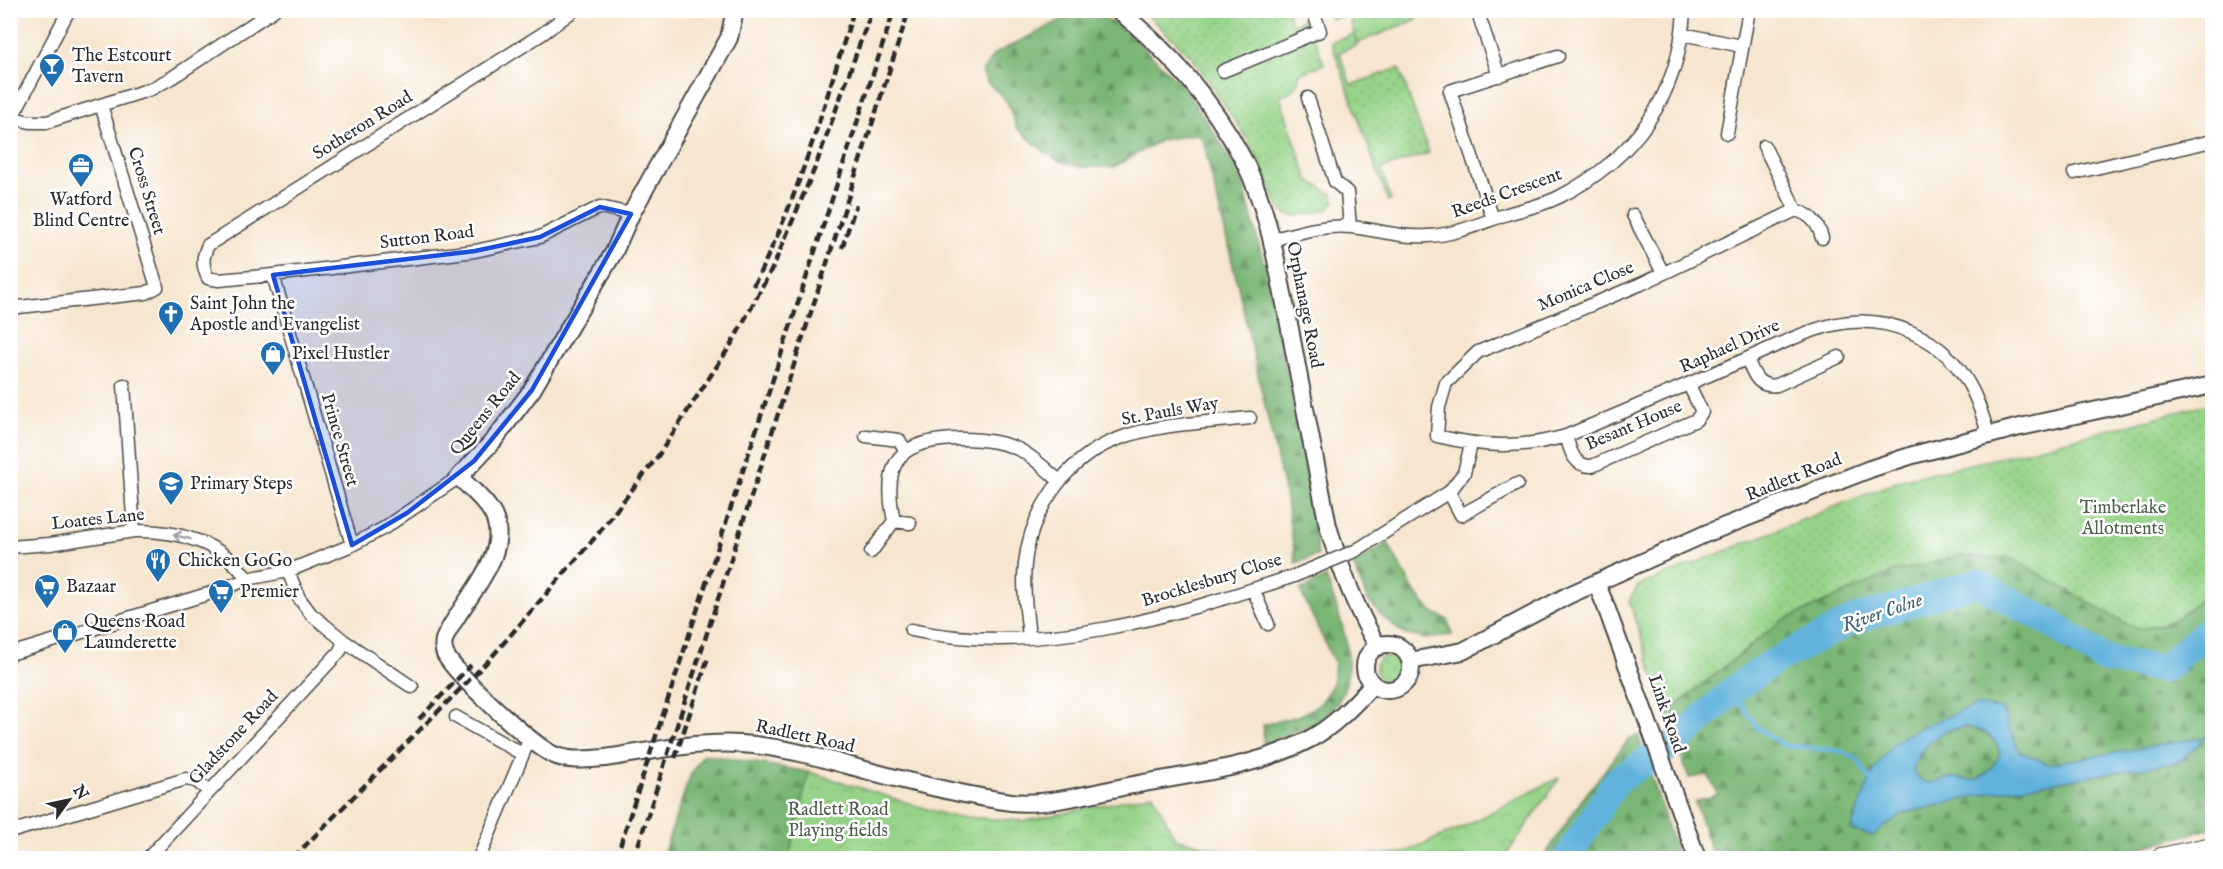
<svg xmlns="http://www.w3.org/2000/svg" width="2223" height="869" viewBox="0 0 2223 869" font-family="'IM FELL English',serif">
<style>
.grass{fill:url(#grass-dots);stroke:#61805a;stroke-width:1.5}
.forest{fill:url(#forest-firs);stroke:#527050;stroke-width:1.5;fill-rule:evenodd}
.park{fill:url(#park-crowns);stroke:#61805a;stroke-width:1.5}
.water{fill:#61b2dc;stroke:#466e84;stroke-width:1.5;fill-rule:evenodd}
.lines{fill:none;stroke-linecap:round;stroke-linejoin:round}
.stream{stroke:#61b2dc;stroke-width:4.5}
.river{stroke:#61b2dc;stroke-width:28}
.street-casing{stroke:#494744;stroke-width:15}
.secondary-casing{stroke:#494744;stroke-width:20}
.primary-casing{stroke:#494744;stroke-width:22}
.street{stroke:#fff;stroke-width:12}
.secondary{stroke:#fff;stroke-width:16}
.primary{stroke:#fff;stroke-width:20}
.rail{stroke:#2b2b2b;stroke-width:4.5;stroke-dasharray:9 4.5;stroke-linecap:butt}
.street-bridge-casing{stroke:#494744;stroke-width:15;stroke-linecap:butt}
.street-bridge{stroke:#fff;stroke-width:12}
.oneway{stroke:#a0a0a0}
.marked{fill:#1d4ed8;fill-opacity:0.2;stroke:#1d4ed8;stroke-width:4.5;stroke-linejoin:round}
.labels{text-anchor:middle;dominant-baseline:central;stroke-width:5;stroke-linejoin:round;paint-order:stroke}
.poi-label{font-size:18px;fill:#2b2b2b;stroke:#fff;text-anchor:start}
.street-label{font-size:18px;fill:#2b2b2b;stroke:#fff}
.park-label{font-size:18px;fill:#4b5e47;stroke:#fff}
.water-label{font-size:20px;font-style:italic;fill:#416172;stroke:#fff}
</style>
<defs>
<pattern id="grass-dots" width="8" height="8" patternUnits="userSpaceOnUse" patternTransform="scale(1.5)"><rect width="8" height="8" fill="#97d489"/><path d="M2 2h.1M6 6h.1" fill="none" stroke="#82b676" stroke-width="1.8" stroke-linecap="round"/></pattern>
<pattern id="forest-firs" width="22" height="20" patternUnits="userSpaceOnUse" patternTransform="scale(1.5)"><rect width="22" height="20" fill="#79b675"/><path d="M5 1l3.5 6h-7zM16 11l3.5 6h-7z" fill="#639460"/></pattern>
<pattern id="park-crowns" width="20" height="18" patternUnits="userSpaceOnUse" patternTransform="scale(1.5)"><rect width="20" height="18" fill="#97d489"/><path d="M2 6a3 3 0 1 1 6 0M12 15a3 3 0 1 1 6 0" fill="none" stroke="#82b676"/></pattern>
</defs>
<rect width="100%" height="100%" fill="#fff"/>
<filter id="ink" filterUnits="userSpaceOnUse"><feTurbulence type="fractalNoise" baseFrequency=".0167" numOctaves="2"/><feDisplacementMap in="SourceGraphic" scale="12" xChannelSelector="R" yChannelSelector="G"/><feConvolveMatrix kernelMatrix="1 2 1 2 8 2 1 2 1" color-interpolation-filters="sRGB"/></filter>
<filter id="wash" filterUnits="userSpaceOnUse"><feTurbulence type="fractalNoise" baseFrequency=".008" numOctaves="4" result="noise"/><feDisplacementMap in="SourceGraphic" scale="24" xChannelSelector="R" yChannelSelector="G"/><feGaussianBlur stdDeviation="1.35" result="paint"/><feColorMatrix in="noise" values="0 0 0 0 0 0 0 0 0 0 0 0 0 0 0 0 0 1.4 0 .05"/><feComposite in="paint" operator="in"/></filter>
<g filter="url(#wash)">
<rect width="100%" height="100%" fill="#f6e5cf"/>
<path class="grass" d="M 1287,10 L 1291,24 L 1307,18 L 1324,64 L 1299,74 C 1298,89 1293,90 1280,97 L 1308,180 L 1332,194 L 1335,201 L 1329,208 L 1318,212 L 1295,216 L 1285,214 L 1277,204 L 1261,166 L 1248,140 L 1201,70 L 1193,58 L 1143,11 Z
M 1354,34 L 1357,45 L 1339,52 L 1351,85 L 1399,68 L 1429,153 L 1381,169 L 1391,200 L 1388,201 L 1331,42 Z
M 2212,403 L 2212,582 L 2200,600 L 2177,618 L 2162,625 L 2136,629 L 2011,559 L 1893,572 L 1780,622 L 1666,714 L 1629,601 L 1638,586 L 1904,479 L 2002,457 Z
M1375 669a13 13 0 1 1 26 0a13 13 0 1 1-26 0Z"/>
<path class="forest" d="M 1081,10 L 1094,11 L 1129,33 L 1185,89 L 1224,148 L 1243,184 L 1272,294 L 1308,485 L 1318,555 L 1296,563 L 1285,494 L 1237,282 L 1203,140 L 1196,134 L 1161,140 L 1114,167 L 1081,167 L 1059,161 L 1042,150 L 1017,128 L 1006,100 L 987,82 L 982,72 L 994,54 Z
M 1388,543 L 1414,591 L 1431,611 L 1448,620 L 1452,635 L 1426,639 L 1404,634 L 1384,618 L 1367,599 L 1353,564 Z
M 1959,556 L 2011,558 L 2136,629 L 2162,625 L 2177,618 L 2200,600 L 2212,582 L 2212,828 L 2104,858 L 1713,858 L 1695,802 L 1718,794 L 1708,775 L 1689,778 L 1666,714 L 1780,622 L 1893,572 ZM 2001,709 L 2019,751 L 2048,764 L 2205,737 L 1902,814 L 1920,728 Z
M 1326,577 C 1342,624 1372,690 1315,723 C 1299,731 1280,737 1263,744 L 1263,725 L 1301,715 L 1321,703 L 1332,685 L 1335,664 L 1300,590 Z
M 1962,727 C 1980,728 1995,734 2000,754 C 1995,764 1989,774 1978,779 C 1970,782 1963,778 1955,778 C 1937,777 1927,793 1913,771 C 1918,748 1939,730 1962,727 Z
M 1638,735 L 1678,858 L 1543,858 L 1581,801 L 1629,739 Z
M 703,754 L 809,772 L 789,858 L 662,858 L 690,776 Z"/>
<path class="park" d="M 1328,11 L 1415,11 L 1418,19 L 1357,43 L 1349,15 L 1331,19 Z
M 809,772 L 950,816 L 1026,821 L 1153,794 L 1175,838 L 1256,858 L 789,858 Z
M 1560,777 L 1504,858 L 1309,858 L 1403,853 L 1463,827 Z"/>
<path class="water" d="M 1976,705 L 2001,709 L 2019,751 L 2048,764 L 2206,737 L 2179,762 L 1993,792 L 1902,814 L 1872,836 L 1851,830 C 1861,802 1870,770 1892,746 C 1908,729 1953,715 1976,705 ZM 1962,727 C 1980,728 1996,734 2000,754 C 1995,764 1989,774 1978,779 C 1970,782 1963,778 1955,778 C 1937,777 1927,793 1913,771 C 1918,748 1939,730 1962,727 Z"/>
<g class="lines">
<path class="stream" d="M 1732,691 L 1757,727 L 1782,745 L 1841,751 L 1857,759 L 1870,779"/>
<path class="river" d="M 1567,858 L 1617,780 L 1679,740 L 1732,691 L 1772,663 L 1853,620 L 1977,583 L 2049,622 L 2105,660 L 2164,669 L 2212,626"/>
</g>
</g>
<g filter="url(#ink)">
<g class="lines">
<defs>
<path id="street" d="M 574,10 L 542,34 L 208,245 C 202,258 202,265 208,278 L 219,280 L 273,275 L 475,251 L 540,237 L 600,207 L 631,214
M 1477,10 L 1499,76
M 1682,34 L 1742,46
M 1223,71 L 1320,31 L 1313,10
M 1308,98 L 1335,182 L 1347,192 L 1350,227
M 13,118 L 30,122 L 47,122 L 151,89 L 173,77 L 274,10
M 10,121 L 69,10
M 1727,133 L 1749,10
M 1764,146 L 1796,210
M 2074,173 L 2212,141
M 1633,215 L 1663,273
M 1493,219 L 1450,91 L 1558,56
M 1822,238 C 1818,223 1811,215 1796,210 L 1641,284 L 1478,352 L 1446,383 L 1439,407 L 1437,436 C 1483,447 1520,449 1566,436 C 1621,413 1675,390 1730,366 C 1764,352 1796,334 1832,325 C 1886,312 1945,337 1971,388 C 1979,402 1983,419 1989,435
M 1271,240 C 1297,233 1324,224 1352,227 C 1378,230 1402,238 1428,236 C 1456,235 1481,223 1507,214 C 1524,209 1543,205 1559,197 C 1634,159 1680,96 1684,10
M 273,275 L 352,545
M 10,308 L 146,293 L 157,287 L 101,105
M 1747,359 C 1754,375 1758,388 1777,385 L 1839,357
M 124,385 L 134,531
M 866,436 L 899,440 L 906,451
M 1566,436 C 1570,450 1574,467 1592,466 L 1696,420 L 1702,412 L 1689,385
M 1449,492 L 1461,515 L 1517,484
M 894,521 C 881,460 900,439 962,439 C 982,439 1001,441 1020,450 C 1035,458 1047,470 1059,481
M 10,547 L 50,544 L 134,531 C 176,530 223,542 247,579
M 1355,551 L 1449,492 L 1464,473 L 1471,444
M 871,552 L 894,521 L 910,523
M 288,571 L 299,598 L 311,614 L 344,641 L 412,687
M 1253,589 L 1268,624
M 911,630 C 1041,658 1172,616 1294,576
M 1029,638 C 1027,613 1022,589 1025,564 C 1030,512 1065,460 1115,440 C 1157,423 1206,423 1250,418
M 10,654 L 221,590 L 247,579 L 288,571 L 352,545 L 384,528 L 459,477
M 456,717 L 522,754
M 10,832 L 186,779 L 196,781 L 209,791
M 148,858 L 340,651 L 344,641
M 479,858 L 529,740"/>
<path id="secondary" d="M 735,10 L 729,38 L 631,214 L 614,252 L 532,390 L 494,440 L 459,477 C 470,488 483,498 491,511 C 517,553 459,602 444,640 C 443,645 443,649 445,654 C 455,674 533,746 554,755 C 570,762 589,759 605,758 C 654,751 705,739 754,745 C 792,749 828,760 865,770 C 913,783 961,795 1011,802 C 1047,806 1092,793 1128,786 C 1188,774 1252,769 1308,740 C 1333,727 1354,705 1373,684
M 1118,10 C 1170,52 1212,100 1243,159 C 1270,211 1278,272 1290,329 C 1302,395 1315,460 1328,526 C 1340,568 1356,609 1378,647
M 1596,583 L 1605,604 L 1697,858
M1365 667a23 23 0 1 1 46 0a23 23 0 1 1-46 0Z
M 1410,661 L 1463,651 L 1569,595 L 1705,534 L 1870,469 L 1913,455 L 2016,428 L 2212,385"/>
<path id="primary" d="M 2161,858 L 2212,847"/>
</defs>
<use href="#street" class="street-casing"/>
<use href="#secondary" class="secondary-casing"/>
<use href="#primary" class="primary-casing"/>
<use href="#street" class="street"/>
<use href="#secondary" class="secondary"/>
<use href="#primary" class="primary"/>
<path class="rail" d="M 842,248 L 856,205
M 753,286 C 799,199 824,104 854,10
M 419,719 L 471,665
M 675,758 L 708,658
M 293,858 L 489,660 L 598,534 L 658,456 L 732,343 L 773,267 L 816,165 L 872,10
M 616,858 L 894,10
M 634,858 L 909,10"/>
<defs>
<path id="street-bridge" d="M 1294,576 L 1355,551"/>
</defs>
<use href="#street-bridge" class="street-bridge-casing"/>
<use href="#street-bridge" class="street-bridge"/>
</g>
<defs><path id="oneway-shaft" d="M-6 0H5M1.5-3L5.5 0L1.5 3" fill="none" stroke-width="1.6" stroke-linecap="round" stroke-linejoin="round" transform="scale(1.5)"/></defs>
<use class="oneway" href="#oneway-shaft" transform="translate(182 537) rotate(-166)"/>
</g>
<path class="marked" d="M 600,207 L 631,214 L 532,390 L 474,461 L 407,513 L 352,545 L 273,275 L 475,251 L 540,237 Z"/>
<defs>
<symbol id="bar-pin" viewBox="-11 -11 22 30"><path d="M0 17L-7.5 6A9.5 9.5 0 1 1 7.5 6Z" fill="#1f6fb2" stroke="#fff"/><path d="M-6-5H6L.8 .8V4.5H3.5V6h-7V4.5H-.8V.8Z" fill="#fff"/></symbol>
<symbol id="office-pin" viewBox="-11 -11 22 30"><path d="M0 17L-7.5 6A9.5 9.5 0 1 1 7.5 6Z" fill="#1f6fb2" stroke="#fff"/><path d="M-6-3h4V-5.5h4V-3h4V5H-6ZM-1-4.5V-3h2v-1.5ZM-6 0V1H6V0Z" fill="#fff"/></symbol>
<symbol id="church-pin" viewBox="-11 -11 22 30"><path d="M0 17L-7.5 6A9.5 9.5 0 1 1 7.5 6Z" fill="#1f6fb2" stroke="#fff"/><path d="M-1.2-6h2.4v3.5h3.3v2.4h-3.3V6h-2.4V-.1h-3.3v-2.4h3.3Z" fill="#fff"/></symbol>
<symbol id="shop-pin" viewBox="-11 -11 22 30"><path d="M0 17L-7.5 6A9.5 9.5 0 1 1 7.5 6Z" fill="#1f6fb2" stroke="#fff"/><path d="M-5-2.5h2.3a2.7 3.5 0 0 1 5.4 0H5L5.5 6h-11ZM-1.5-2.5h3a1.5 2.3 0 0 0-3 0Z" fill="#fff"/></symbol>
<symbol id="school-pin" viewBox="-11 -11 22 30"><path d="M0 17L-7.5 6A9.5 9.5 0 1 1 7.5 6Z" fill="#1f6fb2" stroke="#fff"/><path d="M0-5L7-2L0 1L-7-2ZM-4 1L0 2.5L4 1V4Q0 6-4 4Z" fill="#fff"/></symbol>
<symbol id="restaurant-pin" viewBox="-11 -11 22 30"><path d="M0 17L-7.5 6A9.5 9.5 0 1 1 7.5 6Z" fill="#1f6fb2" stroke="#fff"/><path d="M-5-6h1v4h1v-4h1v4h1v-4h1v5L-1.5 .5V6h-2V.5L-5-1ZM5-6V6H3V1.5H1.5Q1.5-4 5-6Z" fill="#fff"/></symbol>
<symbol id="supermarket-pin" viewBox="-11 -11 22 30"><path d="M0 17L-7.5 6A9.5 9.5 0 1 1 7.5 6Z" fill="#1f6fb2" stroke="#fff"/><path d="M-6-5.5h2.5l.6 2H6L4.5 2H-2.5L-4.4-4H-6ZM-1.5 3.2a1.3 1.3 0 1 0 .1 0ZM3 3.2a1.3 1.3 0 1 0 .1 0Z" fill="#fff"/></symbol>
</defs>
<g fill-rule="evenodd">
<use href="#bar-pin" x="37" y="51" width="30" height="40"/>
<use href="#office-pin" x="66" y="151" width="30" height="40"/>
<use href="#church-pin" x="156" y="299" width="30" height="40"/>
<use href="#shop-pin" x="258" y="339" width="30" height="40"/>
<use href="#school-pin" x="156" y="469" width="30" height="40"/>
<use href="#restaurant-pin" x="143" y="546" width="30" height="40"/>
<use href="#supermarket-pin" x="32" y="572" width="30" height="40"/>
<use href="#supermarket-pin" x="206" y="577" width="30" height="40"/>
<use href="#shop-pin" x="50" y="617" width="30" height="40"/>
</g>
<g class="labels">
<g class="poi-label">
<text x="72" y="56">The Estcourt<tspan x="72" dy="21">Tavern</tspan></text>
<text x="81" y="200" text-anchor="middle">Watford<tspan x="81" dy="21">Blind Centre</tspan></text>
<text x="190" y="304">Saint John the<tspan x="190" dy="21">Apostle and Evangelist</tspan></text>
<text x="292" y="354">Pixel Hustler</text>
<text x="190" y="484">Primary Steps</text>
<text x="178" y="561">Chicken GoGo</text>
<text x="66" y="587">Bazaar</text>
<text x="240" y="592">Premier</text>
<text x="84" y="622">Queens Road<tspan x="84" dy="21">Launderette</tspan></text>
</g>
<g class="street-label">
<text transform="translate(363 126) rotate(-32)">Sotheron Road</text>
<text transform="translate(146 191) rotate(73)">Cross Street</text>
<text transform="translate(1507 194) rotate(-20)">Reeds Crescent</text>
<text transform="translate(427 238) rotate(-7)">Sutton Road</text>
<text transform="translate(1586 287) rotate(-23)">Monica Close</text>
<text transform="translate(1304 305) rotate(79)">Orphanage Road</text>
<text transform="translate(1730 347) rotate(-24)">Raphael Drive</text>
<text transform="translate(1170 412) rotate(-10)">St. Pauls Way</text>
<text transform="translate(486 414) rotate(-51)">Queens Road</text>
<text transform="translate(1634 426) rotate(-23)">Besant House</text>
<text transform="translate(339 440) rotate(74)">Prince Street</text>
<text transform="translate(1794 478) rotate(-22)">Radlett Road</text>
<text transform="translate(98 520) rotate(-6)">Loates Lane</text>
<text transform="translate(1212 581) rotate(-17)">Brocklesbury Close</text>
<text transform="translate(1666 714) rotate(71)">Link Road</text>
<text transform="translate(805 737) rotate(12)">Radlett Road</text>
<text transform="translate(234 738) rotate(-47)">Gladstone Road</text>
</g>
<g class="park-label">
<text x="2123" y="508">Timberlake<tspan x="2123" dy="21">Allotments</tspan></text>
<text x="838" y="810">Radlett Road<tspan x="838" dy="21">Playing fields</tspan></text>
</g>
<g class="water-label">
<text transform="translate(1882 613) rotate(-19)">River Colne</text>
</g>
</g>
<rect width="2223" height="869" fill="none" stroke="#fff" stroke-width="36"/>
<g transform="translate(69 800) rotate(57)" stroke="#ffffff" stroke-width="4.5" paint-order="stroke">
<path d="M0-4.5L10 22L0 15L-10 22Z" fill="#2b2b2b"/>
<text y="-9" font-size="16" font-weight="bold" text-anchor="middle" fill="#2b2b2b">N</text>
</g>
</svg>
